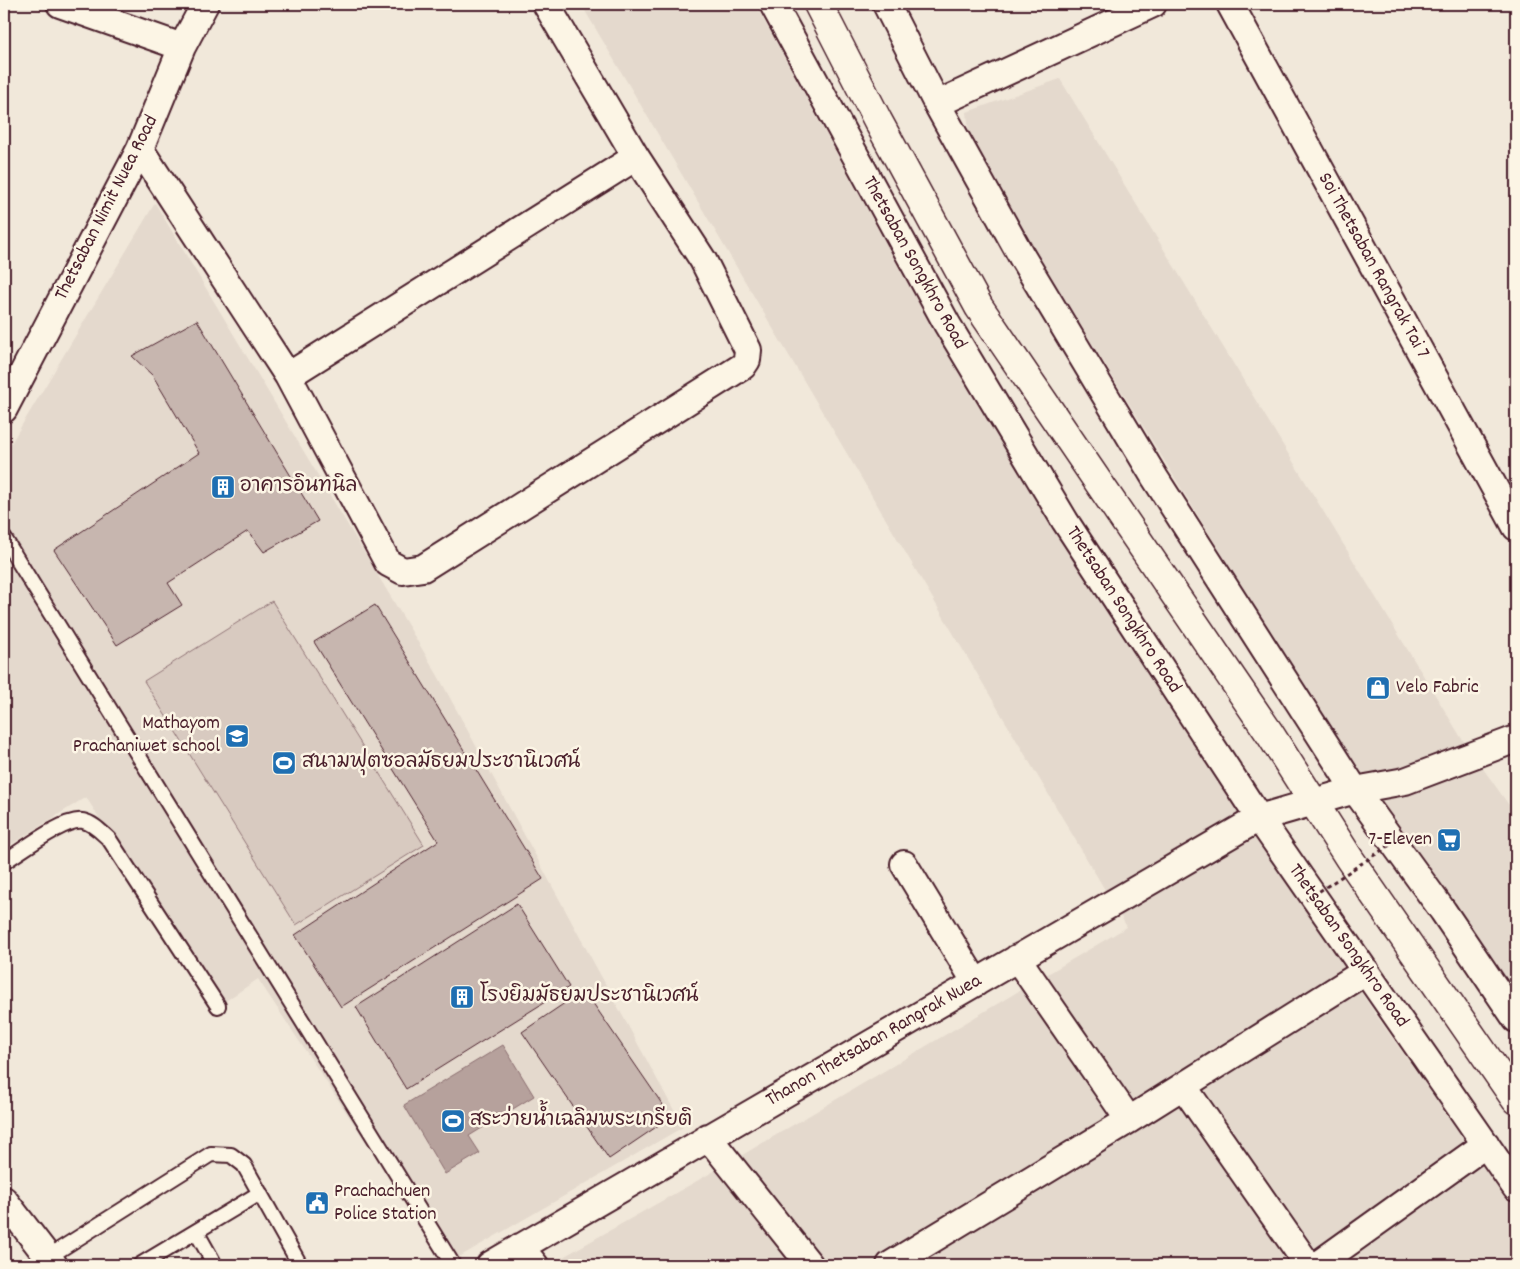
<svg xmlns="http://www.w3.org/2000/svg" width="1520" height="1269" viewBox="0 0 1520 1269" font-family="Dekko,'Playpen Sans Thai',sans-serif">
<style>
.built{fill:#e4d9cd}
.green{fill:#d8cac0;stroke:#917476}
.water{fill:#b6a19c;stroke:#8b6d6f}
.building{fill:#c7b6af;stroke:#4a1f2b}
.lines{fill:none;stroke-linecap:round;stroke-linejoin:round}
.lane-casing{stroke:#4a1f2b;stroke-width:18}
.street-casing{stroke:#4a1f2b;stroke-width:30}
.secondary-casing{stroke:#4a1f2b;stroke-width:31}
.lane{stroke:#fcf5e5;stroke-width:14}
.street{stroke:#fcf5e5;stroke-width:26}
.secondary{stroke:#fcf5e5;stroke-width:28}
.path-bridge{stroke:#4a1f2b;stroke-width:3;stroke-dasharray:4 4;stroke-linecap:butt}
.labels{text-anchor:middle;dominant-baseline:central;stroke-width:5;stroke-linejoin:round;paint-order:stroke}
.street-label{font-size:20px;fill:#4a1f2b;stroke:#fcf5e5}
.poi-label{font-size:20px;fill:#4a1f2b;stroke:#fcf5e5;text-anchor:start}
</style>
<rect width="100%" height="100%" fill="#f1e8da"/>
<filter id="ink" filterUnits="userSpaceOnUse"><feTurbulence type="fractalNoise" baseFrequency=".02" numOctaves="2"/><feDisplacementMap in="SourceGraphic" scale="10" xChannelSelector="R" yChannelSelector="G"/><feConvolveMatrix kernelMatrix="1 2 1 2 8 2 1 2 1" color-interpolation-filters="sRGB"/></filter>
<g filter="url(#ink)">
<path class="built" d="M 581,4 L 755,4 L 931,326 L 1216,775 L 1376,1015 L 1516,1212 L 1516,1265 L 549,1265 L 739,1157 L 1127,927 Z
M 1060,79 L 1462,739 L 1516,815 L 1516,1010 L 1349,761 L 970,145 L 967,112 Z
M 155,203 L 437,674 L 683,1127 L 447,1264 L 258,979 L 218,1006 L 86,797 L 4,849 L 4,455 Z"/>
<path class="green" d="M 272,601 L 424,845 L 296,925 L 144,681 Z"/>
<path class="water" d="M 503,1045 L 534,1096 L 469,1136 L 480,1153 L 445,1174 L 404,1105 Z"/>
<path class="building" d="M 197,320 L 318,521 L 264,552 L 248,531 L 168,583 L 182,605 L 117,645 L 54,550 L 199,453 L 153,376 L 132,356 Z
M 375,605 L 543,879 L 341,1007 L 295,935 L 438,841 L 314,642 Z
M 517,904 L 569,987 L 406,1089 L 356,1007 Z
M 584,990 L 671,1117 L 609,1159 L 522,1032 Z"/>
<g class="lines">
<defs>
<path id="lane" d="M 4,538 L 453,1265
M 4,862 C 20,852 65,817 83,821 C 93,823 101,832 109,839 L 218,1006
M 197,1233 L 215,1265
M 48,1257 L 211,1154 L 231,1155 L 244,1165 L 300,1265
M 140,1265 L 260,1193"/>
<path id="street" d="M 60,4 L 182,47
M 773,4 L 947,324 L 1065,521 L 1259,818 L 1516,1188
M 886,4 L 937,104 L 1022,257 L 1155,478 L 1355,790 L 1443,911 L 1516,1019
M 1230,4 L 1516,527
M 937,104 L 1153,4
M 140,149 L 288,376 L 388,563 L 403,571 L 423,568 L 743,366 L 747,360 L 748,350 L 703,260 L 636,157 L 546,4
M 288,376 L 636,157
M 4,409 L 140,149 L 182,47 L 205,4
M 904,864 L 976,983
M 1017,958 L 1129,1120
M 1183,1086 L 1308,1265
M 708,1137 L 810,1265
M 4,1200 L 54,1265
M 520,1247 L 535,1265
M 490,1265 L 1259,818 L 1355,790 L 1405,781 L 1516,739
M 890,1265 L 1129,1120 L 1366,971
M 1317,1265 L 1486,1144"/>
<path id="secondary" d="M 818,4 L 878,121 L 979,307 L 1270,734 L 1349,858 L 1516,1100"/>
</defs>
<use href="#lane" class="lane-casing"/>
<use href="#street" class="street-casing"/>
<use href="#secondary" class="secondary-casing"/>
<use href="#lane" class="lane"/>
<use href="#street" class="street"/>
<use href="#secondary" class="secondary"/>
<path class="path-bridge" d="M 1306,900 L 1405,835"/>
</g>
</g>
<defs>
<symbol id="building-square" viewBox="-11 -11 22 22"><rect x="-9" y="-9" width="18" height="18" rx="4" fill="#1f6fb2" stroke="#fcf5e5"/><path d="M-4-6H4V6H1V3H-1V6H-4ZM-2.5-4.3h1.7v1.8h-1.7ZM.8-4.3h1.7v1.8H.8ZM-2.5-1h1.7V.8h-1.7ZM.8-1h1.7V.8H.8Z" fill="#fff"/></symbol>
<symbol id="shop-square" viewBox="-11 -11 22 22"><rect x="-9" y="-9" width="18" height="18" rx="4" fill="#1f6fb2" stroke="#fcf5e5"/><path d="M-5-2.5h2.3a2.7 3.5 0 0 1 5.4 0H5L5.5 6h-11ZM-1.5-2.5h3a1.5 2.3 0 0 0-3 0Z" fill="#fff"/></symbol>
<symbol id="school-square" viewBox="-11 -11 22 22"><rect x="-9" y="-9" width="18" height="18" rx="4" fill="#1f6fb2" stroke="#fcf5e5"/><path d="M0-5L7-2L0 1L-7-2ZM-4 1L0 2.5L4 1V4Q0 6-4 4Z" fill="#fff"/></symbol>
<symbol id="stadium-square" viewBox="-11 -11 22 22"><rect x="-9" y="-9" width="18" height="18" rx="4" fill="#1f6fb2" stroke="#fcf5e5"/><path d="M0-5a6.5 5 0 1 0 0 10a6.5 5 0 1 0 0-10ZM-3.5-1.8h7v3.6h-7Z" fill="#fff"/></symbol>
<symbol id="supermarket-square" viewBox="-11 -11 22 22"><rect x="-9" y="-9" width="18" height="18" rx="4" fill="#1f6fb2" stroke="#fcf5e5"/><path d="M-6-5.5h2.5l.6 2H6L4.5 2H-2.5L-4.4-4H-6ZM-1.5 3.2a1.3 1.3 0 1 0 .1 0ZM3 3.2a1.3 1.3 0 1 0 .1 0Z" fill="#fff"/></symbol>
<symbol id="civic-square" viewBox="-11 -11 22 22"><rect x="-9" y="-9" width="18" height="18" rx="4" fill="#1f6fb2" stroke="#fcf5e5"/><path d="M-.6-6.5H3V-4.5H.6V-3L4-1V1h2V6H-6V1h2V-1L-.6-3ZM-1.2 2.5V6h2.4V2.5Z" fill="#fff"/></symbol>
</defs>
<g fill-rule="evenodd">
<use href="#building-square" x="209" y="473" width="28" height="28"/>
<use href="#shop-square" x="1364" y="674" width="28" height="28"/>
<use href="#school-square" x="223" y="722" width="28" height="28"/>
<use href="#stadium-square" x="270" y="749" width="28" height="28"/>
<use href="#supermarket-square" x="1435" y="826" width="28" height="28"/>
<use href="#building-square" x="448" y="983" width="28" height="28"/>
<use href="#stadium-square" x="439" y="1107" width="28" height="28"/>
<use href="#civic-square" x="303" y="1189" width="28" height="28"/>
</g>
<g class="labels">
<g class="street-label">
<text transform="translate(107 208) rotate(-63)">Thetsaban Nimit Nuea Road</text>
<text transform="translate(914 263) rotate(61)">Thetsaban Songkhro Road</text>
<text transform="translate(1373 266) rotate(61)">Soi Thetsaban Rangrak Tai 7</text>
<text transform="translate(1123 610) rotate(57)">Thetsaban Songkhro Road</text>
<text transform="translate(1348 946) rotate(55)">Thetsaban Songkhro Road</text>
<text transform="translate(874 1041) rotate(-30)">Thanon Thetsaban Rangrak Nuea</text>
</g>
<g class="poi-label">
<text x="240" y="487">อาคารอินทนิล</text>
<text x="1396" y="688">Velo Fabric</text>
<text x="220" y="724" text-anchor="end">Mathayom<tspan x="220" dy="23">Prachaniwet school</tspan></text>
<text x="302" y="763">สนามฟุตซอลมัธยมประชานิเวศน์</text>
<text x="1432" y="840" text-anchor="end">7-Eleven</text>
<text x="480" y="997">โรงยิมมัธยมประชานิเวศน์</text>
<text x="470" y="1121">สระว่ายนํ้าเฉลิมพระเกรียติ</text>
<text x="334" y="1192">Prachachuen<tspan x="334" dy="23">Police Station</tspan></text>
</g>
</g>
<rect width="1520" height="1269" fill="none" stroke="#fcf5e5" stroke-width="20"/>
<rect x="10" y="10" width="1500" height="1249" fill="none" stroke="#4a1f2b" stroke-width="2" filter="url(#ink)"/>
</svg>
